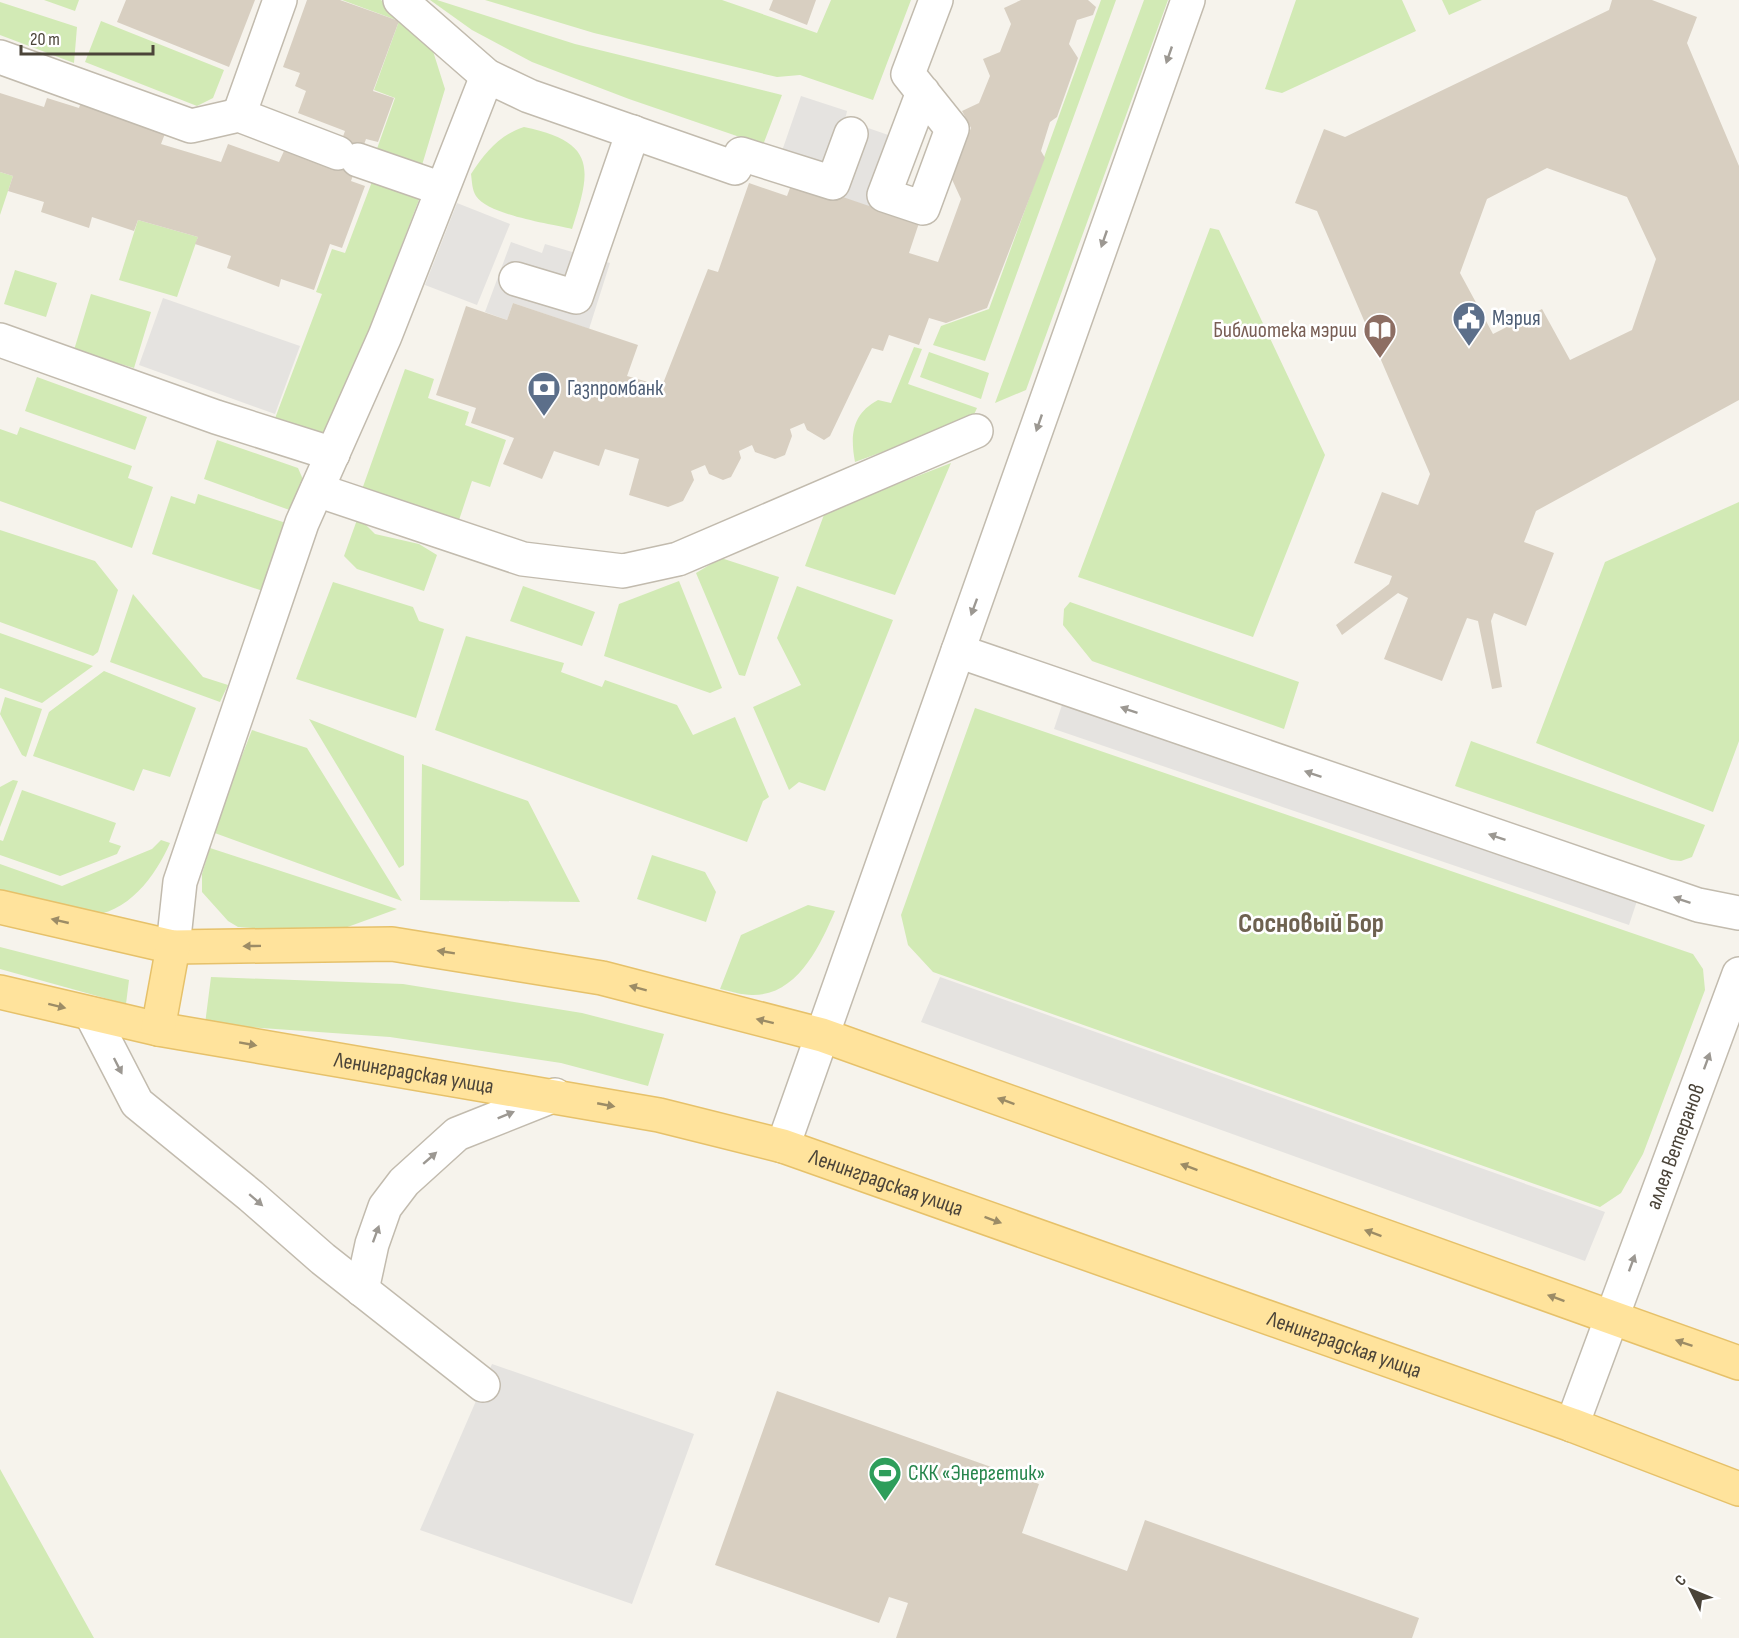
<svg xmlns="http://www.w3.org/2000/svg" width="1739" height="1638" viewBox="0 0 1739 1638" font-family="'Sofia Sans Condensed',sans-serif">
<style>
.green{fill:#d2eab5}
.parking{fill:#e5e3e0}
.building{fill:#d8cfc1;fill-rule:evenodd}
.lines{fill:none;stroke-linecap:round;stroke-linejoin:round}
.minor-casing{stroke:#c2bbae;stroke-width:36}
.major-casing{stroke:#e6c16a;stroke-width:36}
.minor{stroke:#fff;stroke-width:33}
.major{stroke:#ffe39c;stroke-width:33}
.oneway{fill:#9c9892}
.oneway2{fill:#9c8c66}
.labels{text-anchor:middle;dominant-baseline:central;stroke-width:5;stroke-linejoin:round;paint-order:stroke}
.service-label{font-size:22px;fill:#4e5e75;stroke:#fff;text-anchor:start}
.education-label{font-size:22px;fill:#785e54;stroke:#fff;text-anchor:end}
.street-label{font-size:22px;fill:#4b4439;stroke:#fff}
.leisure-label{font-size:22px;fill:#27864d;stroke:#fff;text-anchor:start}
.district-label{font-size:28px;font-weight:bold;fill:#6e6250;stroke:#fff}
</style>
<rect width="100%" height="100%" fill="#f6f3ec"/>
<path class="green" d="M 44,0 L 79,0 L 75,11 Z
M 342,0 L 381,0 L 405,19 L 432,48 L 445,89 L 419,175 L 373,160 L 395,98 L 374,90 L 399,21 Z
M 430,0 L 437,0 L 575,44 L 782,95 L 763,145 L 629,99 L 532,62 L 472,30 Z
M 485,0 L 722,0 L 817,33 L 831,0 L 911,0 L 873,100 L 800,75 L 777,77 L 594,33 Z
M 1101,0 L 1116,0 L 985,361 L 933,345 L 941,326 L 989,309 Z
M 1144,0 L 1168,0 L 1026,390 L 995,403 Z
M 1296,0 L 1402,0 L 1416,31 L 1282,93 L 1265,89 Z
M 1442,0 L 1482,0 L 1449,15 Z
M 0,2 L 77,27 L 74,63 L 0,35 Z
M 101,21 L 224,70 L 213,98 L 197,106 L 85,62 Z
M 524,127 C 596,142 592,168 572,229 C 551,224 488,215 476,196 C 472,190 472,181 471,174 C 485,153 499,135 524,127 Z
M 0,172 L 13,176 L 0,215 Z
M 373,179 L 420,197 L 324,449 L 271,429 L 322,294 L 316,292 L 332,249 L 345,253 Z
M 138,220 L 198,237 L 177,297 L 119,280 Z
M 1210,228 L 1219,230 L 1325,455 L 1253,637 L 1078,577 Z
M 15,270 L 57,283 L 46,317 L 4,304 Z
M 91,294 L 151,312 L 134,368 L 74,350 Z
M 914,347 L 922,349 L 908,384 L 977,408 L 972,419 L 855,462 C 850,435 852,414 878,400 L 891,403 Z
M 929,352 L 989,373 L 981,399 L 920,377 Z
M 405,369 L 434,379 L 428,398 L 469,412 L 465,425 L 506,440 L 490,487 L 472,481 L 456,529 L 360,495 Z
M 37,377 L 147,417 L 135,450 L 25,411 Z
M 20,427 L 132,466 L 128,478 L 153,487 L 132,548 L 0,501 L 0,429 L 17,435 Z
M 217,440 L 298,468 L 305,484 L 295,512 L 204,479 Z
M 951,463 L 895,595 L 805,566 L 825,512 Z
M 198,494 L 286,523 L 263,591 L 152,554 L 171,496 L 195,504 Z
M 1739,502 L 1739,741 L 1713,812 L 1536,743 L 1605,562 Z
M 358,517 L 375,534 L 419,544 L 437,555 L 424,591 L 357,569 L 344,556 Z
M 0,530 L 95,561 L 118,590 L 98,652 L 93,656 L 0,622 Z
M 721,558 L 779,577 L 745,676 L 739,675 L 696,573 Z
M 679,581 L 722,688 L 710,693 L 604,656 L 619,604 Z
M 333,582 L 413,607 L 419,621 L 444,629 L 416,718 L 296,679 Z
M 523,586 L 595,612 L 582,646 L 510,621 Z
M 797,586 L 893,620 L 825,791 L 799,782 L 789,790 L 753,707 L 801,685 L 777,638 Z
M 133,594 L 203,677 L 228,685 L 220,702 L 110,662 Z
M 1070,602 L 1299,682 L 1284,729 L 1092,661 L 1063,625 L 1064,609 Z
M 0,633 L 93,666 L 42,703 L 0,688 Z
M 466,636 L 564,663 L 561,672 L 602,687 L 605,680 L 677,705 L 693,735 L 735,717 L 769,797 L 763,801 L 747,842 L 435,730 Z
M 104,671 L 196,708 L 170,777 L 143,769 L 134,791 L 33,756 L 49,712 Z
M 5,697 L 42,709 L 26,757 L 22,755 L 0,714 Z
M 975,708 L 1693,954 L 1703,969 L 1705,990 L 1643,1154 L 1621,1193 L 1600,1207 L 933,972 L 908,945 L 901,915 Z
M 309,719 L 404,756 L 404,865 L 399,868 Z
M 252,730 L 307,748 L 402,901 L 212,832 Z
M 1471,741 L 1705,825 L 1692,857 L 1681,861 L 1671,860 L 1455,786 Z
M 422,764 L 528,801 L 580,902 L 420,900 Z
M 13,780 L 18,781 L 0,827 L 0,787 Z
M 22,790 L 116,823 L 109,842 L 121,846 L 117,854 L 60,876 L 0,855 L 0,840 L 3,841 Z
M 161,840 L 170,843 C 155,877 125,919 81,915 C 56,913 25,899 0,892 L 0,864 L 62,886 L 152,849 Z
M 210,848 L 397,909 L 331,933 L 238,927 L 228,921 L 202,892 L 202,874 Z
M 652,855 L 705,872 L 716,892 L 706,922 L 637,899 Z
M 808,905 L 835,911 C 820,946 797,996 752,995 C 741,995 730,991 720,989 L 741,935 Z
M 0,947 L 129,980 L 126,1004 L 0,969 Z
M 211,977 L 403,984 L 582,1013 L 664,1034 L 648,1086 L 561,1063 L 390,1037 L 205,1024 Z
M 0,1469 L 94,1638 L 0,1638 Z"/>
<path class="parking" d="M 801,96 L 847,111 L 845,120 L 894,137 L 870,207 L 774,174 Z
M 457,203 L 510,224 L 477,305 L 425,285 Z
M 511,242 L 542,253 L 545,244 L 610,263 L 589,329 L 513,303 L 507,320 L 485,312 Z
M 163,298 L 300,346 L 275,414 L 139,365 Z
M 1062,705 L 1637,901 L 1629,925 L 1054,729 Z
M 940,977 L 1605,1212 L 1585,1261 L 921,1022 Z
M 492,1364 L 694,1434 L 632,1604 L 420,1530 Z"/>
<path class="building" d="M 126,0 L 255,0 L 229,67 L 117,22 Z
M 307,0 L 340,0 L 399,21 L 373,91 L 394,98 L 378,142 L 366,139 L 351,181 L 365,186 L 342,248 L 330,244 L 314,290 L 281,279 L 279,287 L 227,268 L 231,256 L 195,244 L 198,237 L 138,220 L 134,231 L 92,217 L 89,228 L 41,212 L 44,202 L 8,191 L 13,176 L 0,172 L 0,93 L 44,107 L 47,98 L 79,108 L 83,96 L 166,131 L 161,144 L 221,162 L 228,144 L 279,162 L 284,151 L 331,169 L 345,131 L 298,113 L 306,91 L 295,86 L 300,73 L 283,67 Z
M 773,0 L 816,0 L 807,25 L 769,10 Z
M 1021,0 L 1088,0 L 1096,7 L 1093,15 L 1077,20 L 1069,44 L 1078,58 L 1057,117 L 1050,122 L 1041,151 L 1045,158 L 987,308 L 946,323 L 929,318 L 919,345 L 889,335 L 883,351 L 872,348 L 830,436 L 824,440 L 807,430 L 804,423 L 790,429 L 792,436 L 785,455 L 775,459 L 755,452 L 752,445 L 739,451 L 741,458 L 731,477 L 723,480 L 709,474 L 705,465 L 691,471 L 694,480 L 683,501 L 668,507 L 629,495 L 639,459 L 605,449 L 599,466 L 554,451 L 542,479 L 503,464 L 514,438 L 471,423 L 476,408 L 436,395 L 466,306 L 507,320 L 513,303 L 638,345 L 627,376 L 662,386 L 708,269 L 718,272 L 749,183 L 787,196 L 793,180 L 919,223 L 909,253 L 938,262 L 961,199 L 944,162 L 959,157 L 971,128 L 962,111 L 979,103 L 990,76 L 983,59 L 1000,52 L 1011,24 L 1004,8 Z
M 1612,0 L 1652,0 L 1697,17 L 1687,43 L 1739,166 L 1739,400 L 1536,511 L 1524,542 L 1554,553 L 1526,626 L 1494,613 L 1491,621 L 1502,687 L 1492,689 L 1478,621 L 1467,618 L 1442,681 L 1384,659 L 1408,598 L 1398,593 L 1342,635 L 1336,625 L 1389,584 L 1392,576 L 1354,563 L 1382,492 L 1418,505 L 1430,474 L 1317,211 L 1295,203 L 1324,129 L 1345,137 L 1609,10 ZM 1547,168 L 1627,197 L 1656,259 L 1632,330 L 1570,360 L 1542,309 L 1493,334 L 1460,273 L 1487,199 Z
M 777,1391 L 1039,1484 L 1022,1533 L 1127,1571 L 1145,1520 L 1419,1618 L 1412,1638 L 896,1638 L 908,1603 L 889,1597 L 879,1623 L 715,1565 Z"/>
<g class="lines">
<defs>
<g id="minor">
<path d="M 400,0 L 487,76 L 529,96 L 735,168 L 741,154 L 833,183 L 851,134"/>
<path d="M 0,57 L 191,126 L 239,115 L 338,153"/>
<path d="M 923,92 L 884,195 L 923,208 L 952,129 L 908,74 L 936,0"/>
<path d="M 239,115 L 280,0"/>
<path d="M 358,160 L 442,189"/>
<path d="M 516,279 L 576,297 L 633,132"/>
<path d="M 0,340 L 216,417 L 333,454"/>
<path d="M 317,490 L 523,559 L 623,571 L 678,559 L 976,431"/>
<path d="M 958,651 L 1698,905 L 1739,913"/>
<path d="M 173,947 L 180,882 L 302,523 L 385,336 L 487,76"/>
<path d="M 91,1014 L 137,1103 L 251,1196 L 323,1259 L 483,1385"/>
<path d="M 783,1146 L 1188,0"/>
<path d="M 362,1290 L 372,1244 L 385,1207 L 404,1182 L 457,1134 L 555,1095"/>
<path id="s1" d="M 1572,1425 L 1739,974"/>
</g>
<g id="major">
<path d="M 0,907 L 173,947 L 392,944 L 602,978 L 822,1035 L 1739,1363"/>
<path id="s2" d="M 0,992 L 158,1029 L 659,1115 L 783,1146 L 1572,1425 L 1739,1489"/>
<path d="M 158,1029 L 173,947"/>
</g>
</defs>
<use href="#minor" class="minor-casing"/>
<use href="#major" class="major-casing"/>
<use href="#minor" class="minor"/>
<use href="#major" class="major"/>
</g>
<defs><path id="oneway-solid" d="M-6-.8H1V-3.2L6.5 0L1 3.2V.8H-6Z" transform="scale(1.5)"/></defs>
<g class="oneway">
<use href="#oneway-solid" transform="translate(1169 55) rotate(109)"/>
<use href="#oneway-solid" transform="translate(1104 239) rotate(109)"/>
<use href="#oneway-solid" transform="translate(1039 423) rotate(109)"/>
<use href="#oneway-solid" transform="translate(974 607) rotate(110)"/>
<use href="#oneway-solid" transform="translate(1129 710) rotate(-161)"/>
<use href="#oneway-solid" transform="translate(1313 774) rotate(-161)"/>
<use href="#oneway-solid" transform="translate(1497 837) rotate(-161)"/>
<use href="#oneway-solid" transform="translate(1682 900) rotate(-161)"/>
<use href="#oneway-solid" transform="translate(1707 1061) rotate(-70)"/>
<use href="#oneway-solid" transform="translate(118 1066) rotate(63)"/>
<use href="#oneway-solid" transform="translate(506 1115) rotate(-22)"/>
<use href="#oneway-solid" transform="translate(430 1158) rotate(-41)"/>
<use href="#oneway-solid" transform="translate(256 1200) rotate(41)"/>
<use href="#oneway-solid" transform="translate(376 1234) rotate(-70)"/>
<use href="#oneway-solid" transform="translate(1632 1263) rotate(-70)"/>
</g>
<g class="oneway2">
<use href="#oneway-solid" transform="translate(60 921) rotate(-167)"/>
<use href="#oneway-solid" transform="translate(252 946) rotate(179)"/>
<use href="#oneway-solid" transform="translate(446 952) rotate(-171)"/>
<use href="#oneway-solid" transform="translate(638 988) rotate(-165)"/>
<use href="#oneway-solid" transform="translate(57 1006) rotate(14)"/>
<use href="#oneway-solid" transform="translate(765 1021) rotate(-166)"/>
<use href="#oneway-solid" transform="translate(248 1044) rotate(10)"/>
<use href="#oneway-solid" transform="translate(1006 1101) rotate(-160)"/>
<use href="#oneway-solid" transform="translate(606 1105) rotate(11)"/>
<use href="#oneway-solid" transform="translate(1189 1167) rotate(-160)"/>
<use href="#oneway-solid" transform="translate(993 1220) rotate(20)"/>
<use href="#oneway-solid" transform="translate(1373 1233) rotate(-160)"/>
<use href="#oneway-solid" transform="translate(1556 1298) rotate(-160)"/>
<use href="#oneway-solid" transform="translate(1684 1343) rotate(-161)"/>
</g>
<defs>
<symbol id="civic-pin" viewBox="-11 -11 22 30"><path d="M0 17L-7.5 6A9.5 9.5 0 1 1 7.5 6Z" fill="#5c6f8a" stroke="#fff"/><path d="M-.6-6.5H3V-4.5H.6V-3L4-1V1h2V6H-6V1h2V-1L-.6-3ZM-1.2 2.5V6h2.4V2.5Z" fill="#fff"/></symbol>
<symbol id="library-pin" viewBox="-11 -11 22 30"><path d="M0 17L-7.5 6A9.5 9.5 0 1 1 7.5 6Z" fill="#8d6e63" stroke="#fff"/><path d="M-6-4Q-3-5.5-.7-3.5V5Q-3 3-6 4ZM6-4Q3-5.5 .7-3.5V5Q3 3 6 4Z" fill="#fff"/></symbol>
<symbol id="bank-pin" viewBox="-11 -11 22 30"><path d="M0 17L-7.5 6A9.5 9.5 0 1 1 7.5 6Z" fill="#5c6f8a" stroke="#fff"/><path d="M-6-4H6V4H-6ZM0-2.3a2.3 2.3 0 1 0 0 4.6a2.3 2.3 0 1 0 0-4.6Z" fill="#fff"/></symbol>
<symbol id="stadium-pin" viewBox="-11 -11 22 30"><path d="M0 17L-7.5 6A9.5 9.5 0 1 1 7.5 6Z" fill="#2e9e5b" stroke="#fff"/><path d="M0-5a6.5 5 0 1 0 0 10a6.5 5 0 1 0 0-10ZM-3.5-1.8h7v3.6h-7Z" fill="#fff"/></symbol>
</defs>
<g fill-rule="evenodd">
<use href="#civic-pin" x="1450" y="299" width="38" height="52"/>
<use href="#library-pin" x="1361" y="311" width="38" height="52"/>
<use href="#bank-pin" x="525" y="369" width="38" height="52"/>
<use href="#stadium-pin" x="866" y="1454" width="38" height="52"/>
</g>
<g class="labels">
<g class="service-label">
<text x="1492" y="318">Мэрия</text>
<text x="567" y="388">Газпромбанк</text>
</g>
<g class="education-label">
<text x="1357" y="330">Библиотека мэрии</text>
</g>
<g class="street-label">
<text stroke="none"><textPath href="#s2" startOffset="422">Ленинградская улица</textPath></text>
<text stroke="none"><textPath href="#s1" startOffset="297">аллея Ветеранов</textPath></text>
<text stroke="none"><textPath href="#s2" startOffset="908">Ленинградская улица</textPath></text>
<text stroke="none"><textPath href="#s2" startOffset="1394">Ленинградская улица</textPath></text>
</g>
<g class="leisure-label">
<text x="908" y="1473">СКК «Энергетик»</text>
</g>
<g class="district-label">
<text x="1311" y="923">Сосновый Бор</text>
</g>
</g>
<g transform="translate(1691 1590) rotate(313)" stroke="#ffffff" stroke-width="4.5" paint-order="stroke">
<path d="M0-4.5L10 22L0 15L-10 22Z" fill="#4b4439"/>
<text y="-9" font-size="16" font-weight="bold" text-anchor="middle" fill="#4b4439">С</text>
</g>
<path d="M21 45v9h132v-9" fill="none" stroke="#4b4439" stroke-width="3"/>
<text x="30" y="45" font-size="18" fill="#4b4439" stroke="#ffffff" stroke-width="4.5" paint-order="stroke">20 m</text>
</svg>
